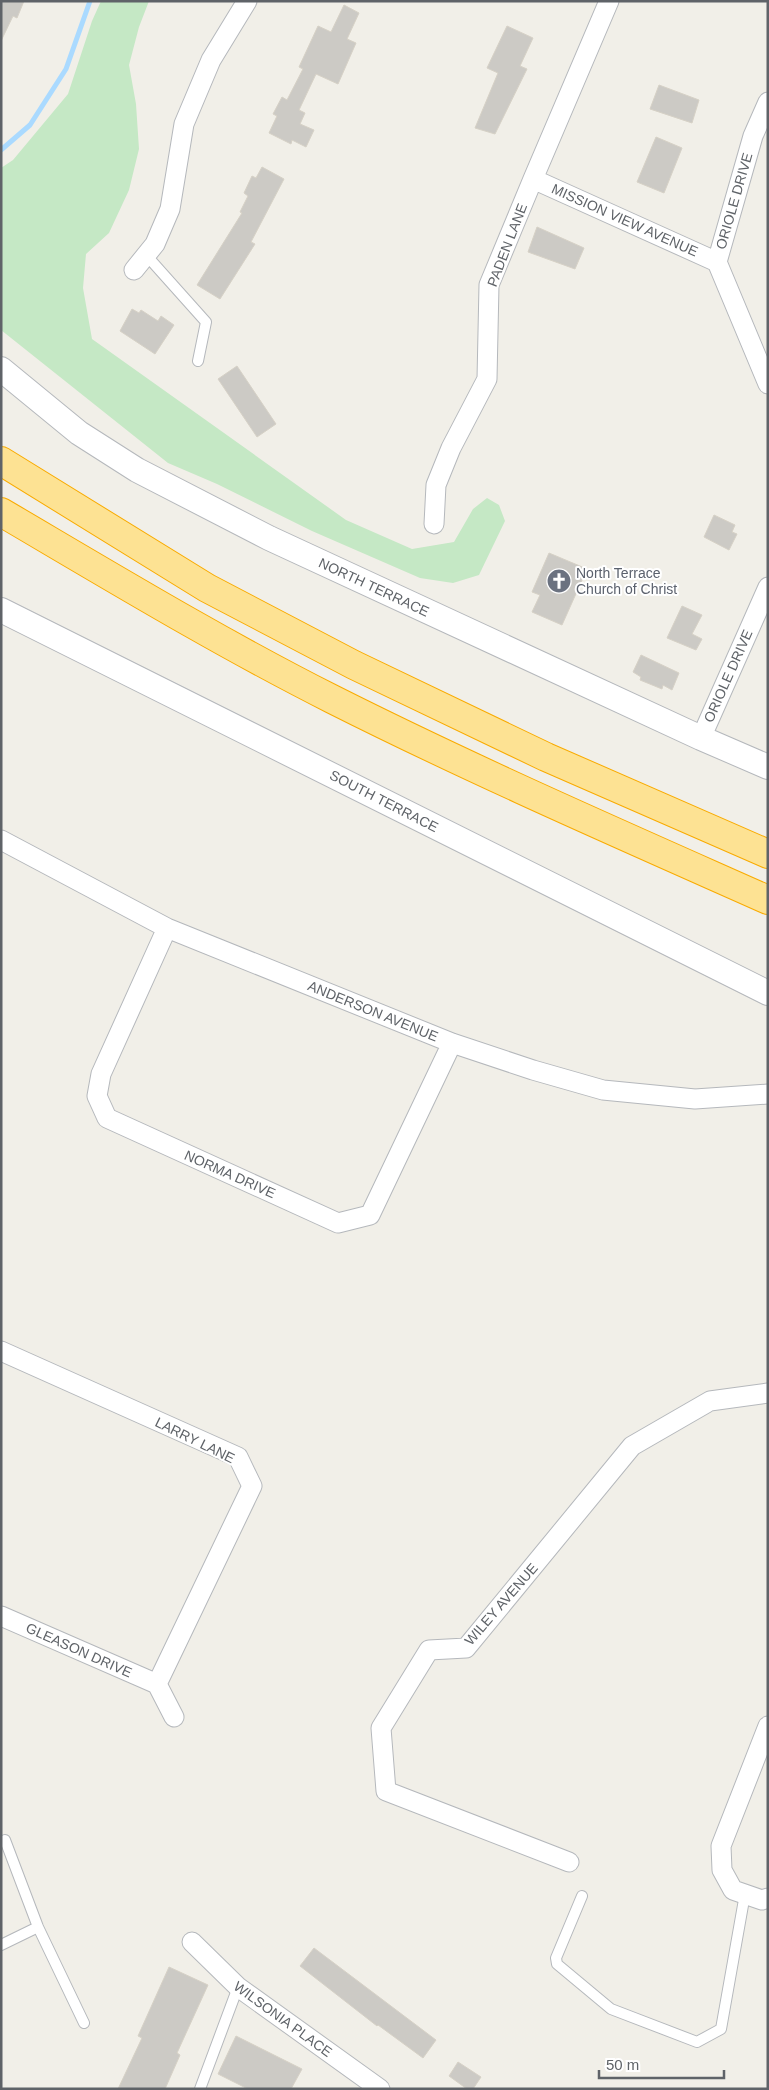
<svg xmlns="http://www.w3.org/2000/svg" width="769" height="2090" viewBox="0 0 769 2090" font-family="Helvetica,sans-serif">
<style>
.green{fill:#c5e8c5}
.lines{fill:none;stroke-linecap:round;stroke-linejoin:round}
.stream{stroke:#aadaff;stroke-width:5}
.building{fill:#cccac5;stroke:#d6d1c6}
.service-casing{stroke:#b5b8bc;stroke-width:12}
.minor-casing{stroke:#b5b8bc;stroke-width:21}
.tertiary-casing{stroke:#b5b8bc;stroke-width:26}
.motorway-casing{stroke:#f9ab00;stroke-width:30}
.service{stroke:#fff;stroke-width:10}
.minor{stroke:#fff;stroke-width:19}
.tertiary{stroke:#fff;stroke-width:24}
.motorway{stroke:#fde293;stroke-width:28}
.labels{text-anchor:middle;dominant-baseline:central;stroke-width:4;stroke-linejoin:round;paint-order:stroke}
.street-label{font-size:14px;fill:#5f6368;stroke:#fff}
.worship-label{font-size:14px;fill:#5b616d;stroke:#fff;text-anchor:start}
</style>
<rect width="100%" height="100%" fill="#f1efe8"/>
<path class="green" d="M 101,1 L 149,1 L 139,27 L 129,65 L 136,104 L 139,149 L 129,190 L 109,233 L 86,254 L 83,288 L 92,339 L 346,520 L 412,549 L 454,542 L 473,509 L 487,498 L 499,505 L 505,521 L 479,575 L 453,583 L 420,578 L 312,531 L 217,484 L 168,463 L 1,330 L 1,168 L 13,160 L 68,94 L 92,21 Z"/>
<g class="lines">
<path class="stream" d="M 1,150 L 30,125 L 66,69 L 90,1"/>
</g>
<path class="building" d="M 1,1 L 24,1 L 17,18 L 13,16 L 1,41 Z
M 344,5 L 359,13 L 347,39 L 356,43 L 338,84 L 316,74 L 299,110 L 305,113 L 300,124 L 314,130 L 306,147 L 292,140 L 291,144 L 269,133 L 277,116 L 273,114 L 282,97 L 287,100 L 303,69 L 299,67 L 318,26 L 331,32 Z
M 507,26 L 533,38 L 520,66 L 527,69 L 495,134 L 475,128 L 498,73 L 487,68 Z
M 659,85 L 699,100 L 692,123 L 650,109 Z
M 656,137 L 682,148 L 664,193 L 637,182 Z
M 262,167 L 284,179 L 251,242 L 255,244 L 220,299 L 197,285 L 242,213 L 240,212 L 248,196 L 244,193 L 252,176 L 256,178 Z
M 537,227 L 584,248 L 575,269 L 528,252 Z
M 132,309 L 139,313 L 141,310 L 158,321 L 161,316 L 174,325 L 155,354 L 120,331 Z
M 237,366 L 276,424 L 257,437 L 218,379 Z
M 714,515 L 735,525 L 732,532 L 737,534 L 729,550 L 704,537 Z
M 549,553 L 587,569 L 562,625 L 532,612 L 540,595 L 532,592 Z
M 682,606 L 702,615 L 692,634 L 702,639 L 696,650 L 667,638 Z
M 641,655 L 679,673 L 672,690 L 663,685 L 662,689 L 640,680 L 641,677 L 633,672 Z
M 314,1948 L 436,2040 L 423,2058 L 378,2025 L 377,2026 L 300,1966 Z
M 169,1967 L 208,1985 L 177,2053 L 180,2055 L 165,2089 L 118,2089 L 142,2038 L 138,2036 Z
M 236,2036 L 302,2069 L 291,2089 L 248,2089 L 218,2074 Z
M 458,2062 L 481,2077 L 473,2089 L 467,2089 L 449,2076 Z"/>
<g class="lines">
<defs>
<path id="service" d="M 147,256 L 206,322 L 198,361
M 5,1840 L 38,1927 L 84,2023
M 582,1896 L 556,1958 L 557,1964 L 611,2009 L 697,2042 L 721,2029 L 745,1894
M 1,1945 L 38,1927
M 200,2089 L 238,1987"/>
<path id="minor" d="M 768,102 L 753,136 L 717,262 L 768,384
M 533,179 L 717,262
M 134,270 L 155,244 L 170,209 L 184,124 L 211,60 L 247,1
M 434,524 L 436,485 L 451,448 L 487,379 L 489,285 L 533,179 L 609,1
M 701,738 L 768,587
M 1,840 L 167,928 L 452,1043 L 533,1070 L 603,1090 L 695,1099 L 768,1094
M 167,928 L 101,1074 L 97,1096 L 107,1118 L 338,1223 L 370,1215 L 452,1043
M 1,1351 L 238,1457 L 252,1486 L 157,1684 L 174,1717
M 1,1616 L 157,1684
M 768,1726 L 721,1846 L 722,1870 L 733,1890 L 762,1900 L 768,1898
M 569,1862 L 386,1791 L 381,1728 L 429,1650 L 466,1648 L 632,1446 L 710,1401 L 768,1393
M 192,1942 L 238,1987 L 380,2089"/>
<path id="tertiary" d="M 1,369 L 79,433 L 137,470 L 269,538 L 701,738 L 768,767
M 1,610 L 768,993"/>
<path id="motorway" d="M 1,461 L 207,588 L 354,665 L 546,757 L 768,854
M 1,512 C 110,576 219,642 332,699 C 475,771 622,835 768,900"/>
</defs>
<use href="#service" class="service-casing"/>
<use href="#minor" class="minor-casing"/>
<use href="#tertiary" class="tertiary-casing"/>
<use href="#motorway" class="motorway-casing"/>
<use href="#service" class="service"/>
<use href="#minor" class="minor"/>
<use href="#tertiary" class="tertiary"/>
<use href="#motorway" class="motorway"/>
</g>
<defs>
<symbol id="church-disc" viewBox="-11 -11 22 22"><circle r="9.5" fill="#6b7280" stroke="#fff"/><path d="M-1.2-6h2.4v3.5h3.3v2.4h-3.3V6h-2.4V-.1h-3.3v-2.4h3.3Z" fill="#fff"/></symbol>
</defs>
<g fill-rule="evenodd">
<use href="#church-disc" x="545" y="567" width="28" height="28"/>
</g>
<g class="labels">
<g class="street-label">
<text transform="translate(734 201) rotate(-74)">ORIOLE DRIVE</text>
<text transform="translate(625 220) rotate(24)">MISSION VIEW AVENUE</text>
<text transform="translate(507 245) rotate(-69)">PADEN LANE</text>
<text transform="translate(374 587) rotate(25)">NORTH TERRACE</text>
<text transform="translate(728 676) rotate(-66)">ORIOLE DRIVE</text>
<text transform="translate(384 801) rotate(27)">SOUTH TERRACE</text>
<text transform="translate(373 1011) rotate(22)">ANDERSON AVENUE</text>
<text transform="translate(230 1174) rotate(24)">NORMA DRIVE</text>
<text transform="translate(195 1440) rotate(26)">LARRY LANE</text>
<text transform="translate(501 1604) rotate(-49)">WILEY AVENUE</text>
<text transform="translate(79 1650) rotate(24)">GLEASON DRIVE</text>
<text transform="translate(283 2019) rotate(36)">WILSONIA PLACE</text>
</g>
<g class="worship-label">
<text x="576" y="573">North Terrace<tspan x="576" dy="16">Church of Christ</tspan></text>
</g>
</g>
<rect width="769" height="2090" fill="none" stroke="#5f6368" stroke-width="5"/>
<path d="M599 2070v8h125v-8" fill="none" stroke="#5f6368" stroke-width="2.5"/>
<text x="606" y="2070" font-size="15" fill="#5f6368" stroke="#ffffff" stroke-width="4" paint-order="stroke">50 m</text>
</svg>
